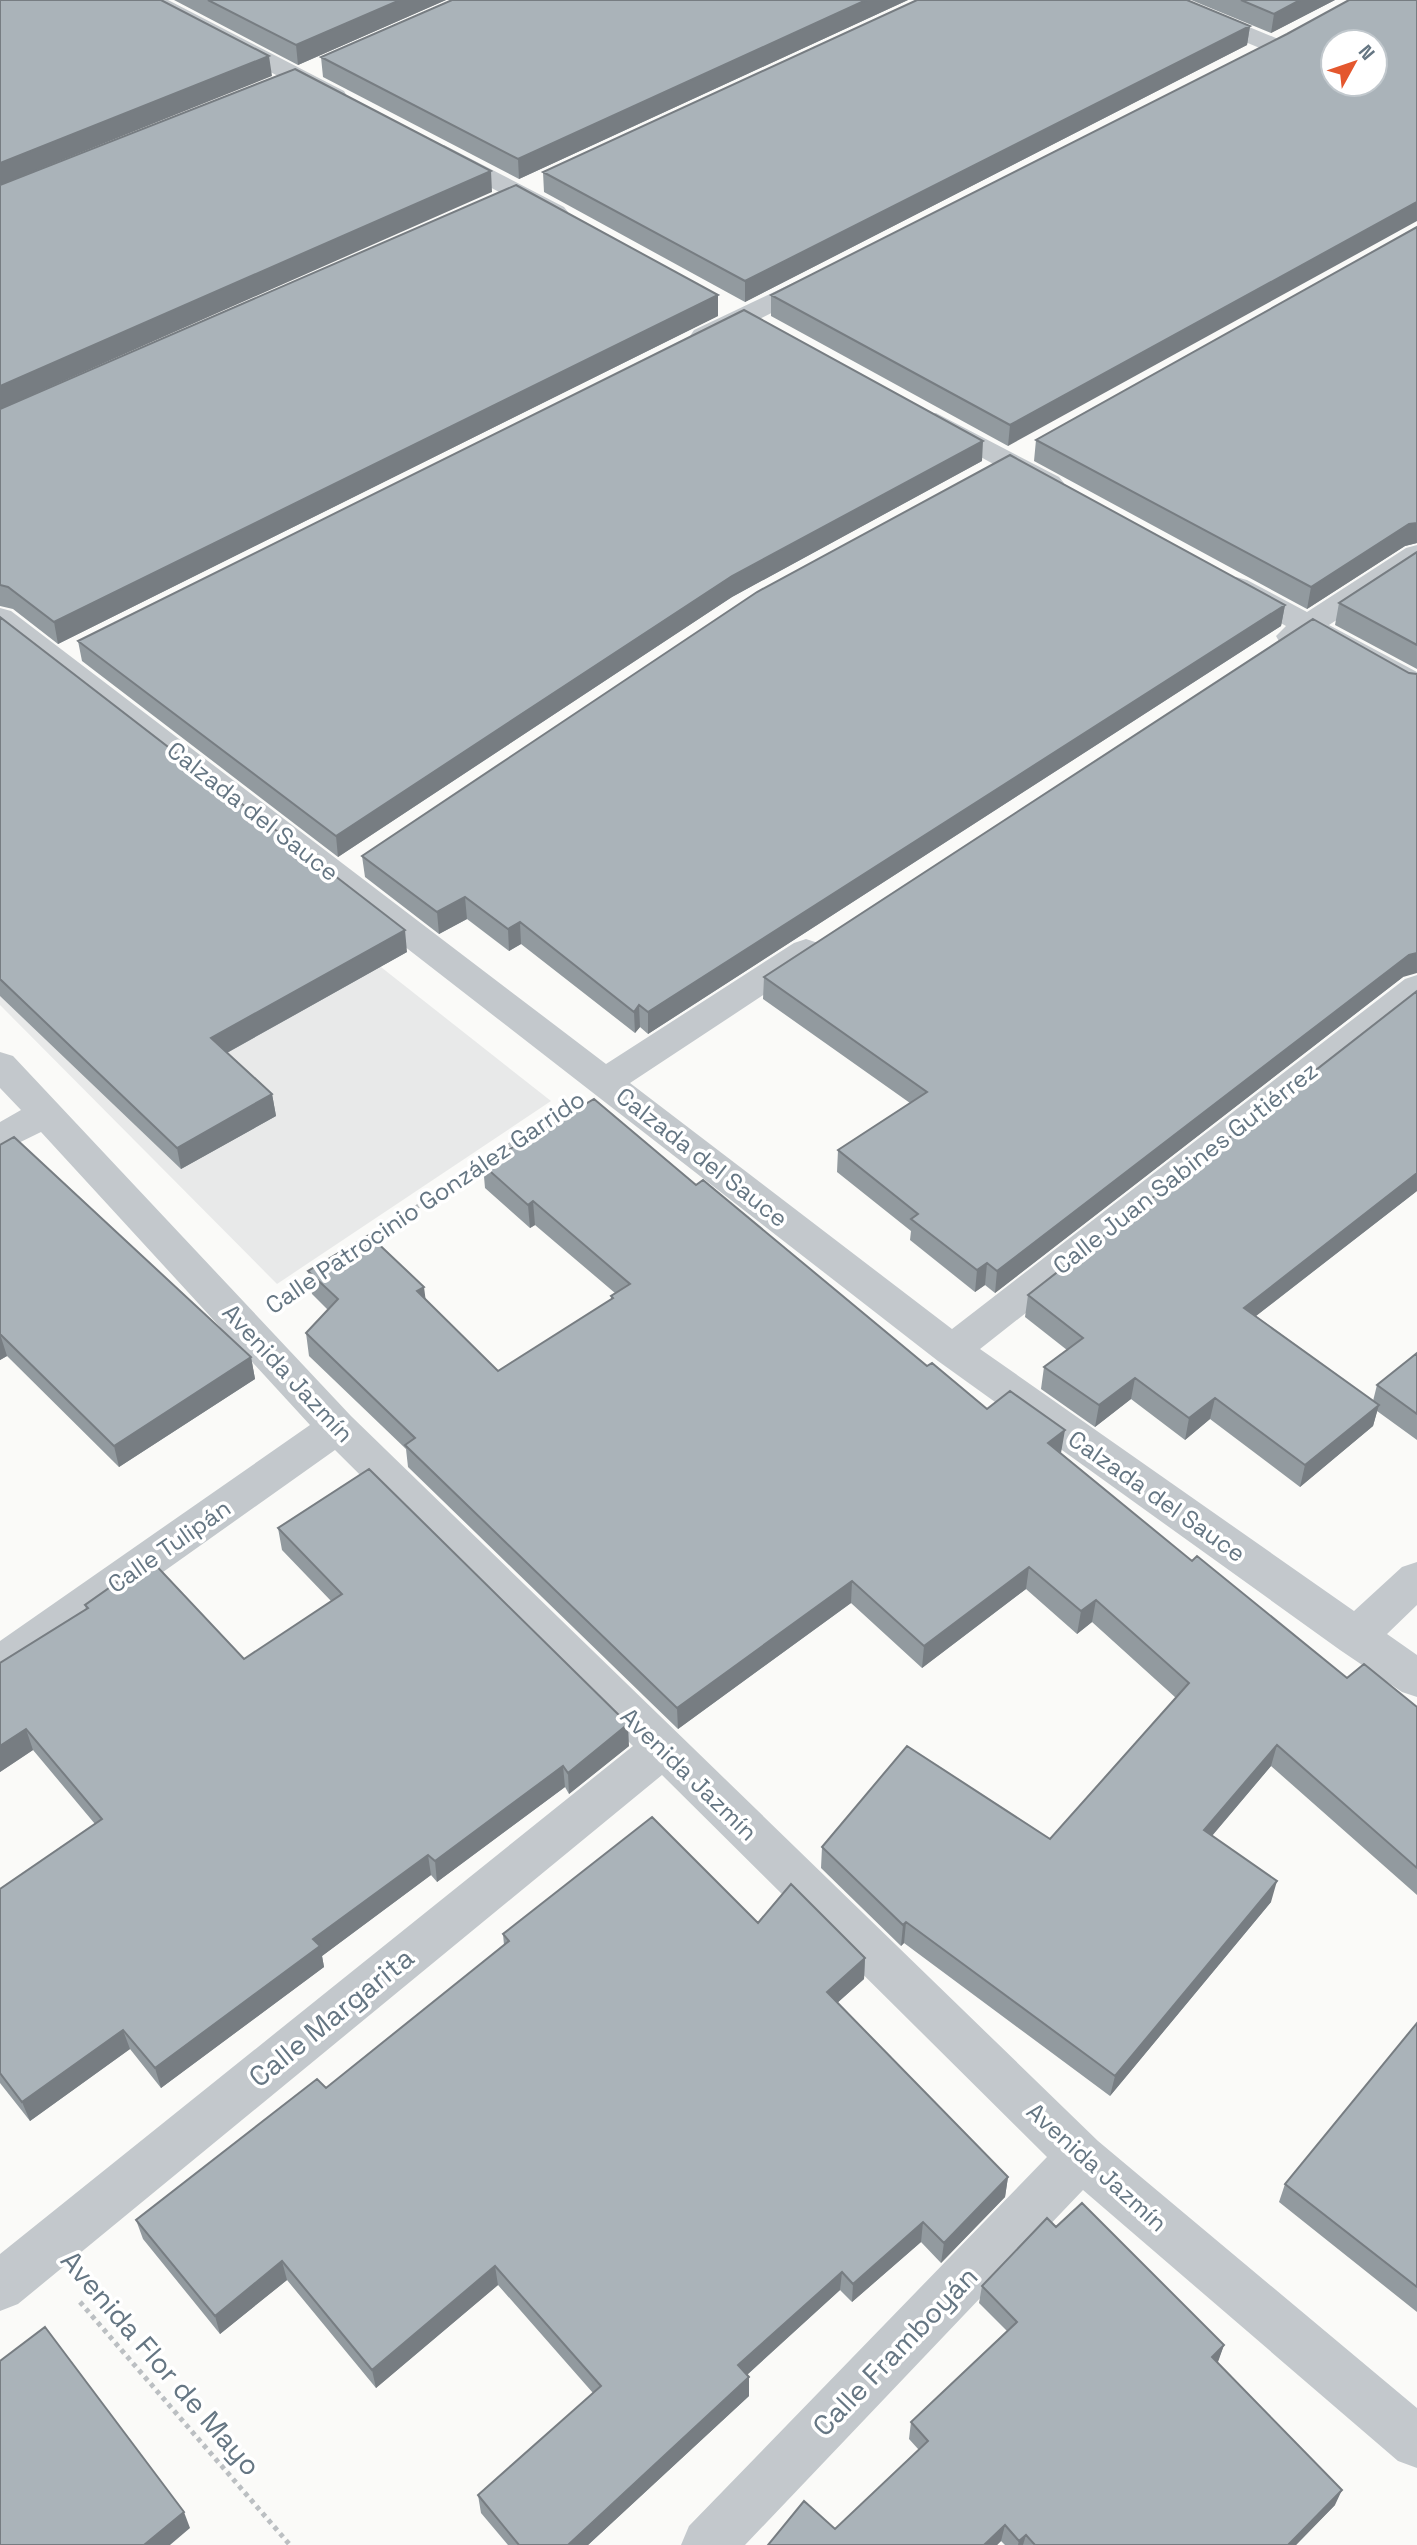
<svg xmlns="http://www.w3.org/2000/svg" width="1417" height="2545" viewBox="0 0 1417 2545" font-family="'Space Grotesk',sans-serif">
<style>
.built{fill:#e8e9e9}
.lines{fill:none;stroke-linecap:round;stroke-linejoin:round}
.path-far1{stroke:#bbbfc2;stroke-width:4.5;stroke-dasharray:3.5 3.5;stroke-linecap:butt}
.path{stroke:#bbbfc2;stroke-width:5;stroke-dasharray:4.5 4.5;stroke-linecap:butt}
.minor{fill:#c3c8cc;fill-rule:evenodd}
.wall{fill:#929a9f}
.shaded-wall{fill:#777d82}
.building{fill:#aab3b9;stroke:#777d82;stroke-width:2;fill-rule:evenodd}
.labels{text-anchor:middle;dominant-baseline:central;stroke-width:7;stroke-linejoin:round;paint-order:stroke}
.street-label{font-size:24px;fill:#657683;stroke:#fff}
.near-street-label{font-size:28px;fill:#657683;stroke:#fff}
</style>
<rect width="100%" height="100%" fill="#fafaf8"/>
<path class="built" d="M 0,667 L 551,1101 L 277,1284 L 0,1005 Z"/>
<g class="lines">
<path class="path-far1" d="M 369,1239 L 559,1112
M 287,1293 L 312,1277"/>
<path class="path" d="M 80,2302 L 290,2545"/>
<path class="minor" d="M 138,0 L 168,0 L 344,91 L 347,96 L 344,101 L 326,101 L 142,5 Z
M 1152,0 L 1184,0 L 1283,41 L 1287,46 L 1283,51 L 1267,51 L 1156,5 Z
M 444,145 L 564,207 L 568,212 L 564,217 L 546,217 L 435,158 L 431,153 L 435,148 Z
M 816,272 L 825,274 L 829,280 L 825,286 L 714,342 L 694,342 L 690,336 L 694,330 Z
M 936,413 L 1059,477 L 1064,483 L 1059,489 L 1049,492 L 1039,489 L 926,427 L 922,421 L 926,415 Z
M 1417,545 L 1417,567 L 1329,625 L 1417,672 L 1417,695 L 1406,692 L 1309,638 L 1291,645 L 1280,643 L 1276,636 L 1286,626 L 1225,592 L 1221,586 L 1225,580 L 1236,577 L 1247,580 L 1307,612 L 1406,548 Z
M 0,608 L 11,611 L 606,1064 L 794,943 L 806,939 L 818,943 L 823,951 L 818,959 L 630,1083 L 952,1329 L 1405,979 L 1417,975 L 1417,1005 L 980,1349 L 1354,1611 L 1402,1567 L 1417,1562 L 1417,1605 L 1387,1634 L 1417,1655 L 1417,1697 L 1402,1692 L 1340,1650 L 938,1361 L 0,632 Z
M 0,1052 L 13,1056 L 351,1416 L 1098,2141 L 1417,2408 L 1417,2468 L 1398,2461 L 1083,2190 L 745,2545 L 681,2545 L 689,2526 L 1047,2157 L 662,1775 L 18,2304 L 0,2311 L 0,2254 L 633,1746 L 335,1450 L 15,1677 L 0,1682 L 0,1641 L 310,1425 L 41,1132 L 0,1152 L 0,1122 L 21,1110 L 0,1088 Z"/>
</g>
<path class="wall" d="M 174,0 L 446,0 L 298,65 Z
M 452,0 L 908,0 L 519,179 L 323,77 L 321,57 Z
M 1191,0 L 1335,0 L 1271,33 Z
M 1250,26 L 1247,45 L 745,302 L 544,192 L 543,172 Z
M 1287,34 L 1008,446 L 771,316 L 771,295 Z
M 1417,227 L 1417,543 L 1405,546 L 1307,609 L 1034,461 L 1036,440 Z
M 718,316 L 58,644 L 13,609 L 0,606 L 0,409 Z
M 982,461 L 732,597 L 338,857 L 82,661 L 78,641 Z
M 1417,552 L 1417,669 L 1335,625 L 1339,603 Z
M 1285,605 L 1281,626 L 648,1034 L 640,1027 L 635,1033 L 521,944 L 509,951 L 467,919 L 439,934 L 365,877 L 362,856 Z
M 0,617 L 407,952 L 227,1053 L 272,1094 L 276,1116 L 181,1169 L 0,996 Z
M 1409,673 L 1403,977 L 995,1293 L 985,1285 L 975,1292 L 910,1240 L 911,1231 L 837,1172 L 838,1150 L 910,1103 L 763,999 L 764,977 Z
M 0,1145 L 251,1357 L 255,1379 L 119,1467 L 7,1356 L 0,1360 Z
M 483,1165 L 696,1185 L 927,1366 L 987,1409 L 1061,1453 L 1192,1561 L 1347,1678 L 1417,1707 L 1417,1895 L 1271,1766 L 1212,1836 L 1271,1902 L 1110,2096 L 904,1943 L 901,1946 L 821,1868 L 822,1847 L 1050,1839 L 1176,1698 L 1092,1622 L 1077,1634 L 1026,1589 L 922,1668 L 851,1603 L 678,1729 L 408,1467 L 406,1449 L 309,1356 L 306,1333 L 328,1310 L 312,1294 L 308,1271 L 426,1300 L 498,1371 L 611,1299 L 611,1296 L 615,1293 L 535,1225 L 530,1228 L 485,1188 Z
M 1417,1191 L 1256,1316 L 1373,1401 L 1377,1385 L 1417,1353 L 1417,1440 L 1377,1411 L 1373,1426 L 1300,1487 L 1210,1419 L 1185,1440 L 1131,1399 L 1095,1427 L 1041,1389 L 1044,1367 L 1067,1350 L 1025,1317 L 1028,1295 Z
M 278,1528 L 629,1746 L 569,1794 L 565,1787 L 437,1882 L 431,1875 L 322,1956 L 324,1967 L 161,2088 L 130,2049 L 30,2121 L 0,2083 L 0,1889 L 95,1824 L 33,1750 L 0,1772 L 0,1663 L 86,1609 L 85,1605 L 244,1659 L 332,1602 L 282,1550 Z
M 758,1923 L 865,1958 L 864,1979 L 837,2003 L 1008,2177 L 1005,2197 L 941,2263 L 921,2242 L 852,2302 L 840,2290 L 747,2375 L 749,2377 L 749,2396 L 588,2545 L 508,2545 L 481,2513 L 478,2495 L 593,2393 L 498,2285 L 376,2388 L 287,2280 L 220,2334 L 143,2239 L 136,2220 L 326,2088 L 504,1945 L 503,1934 Z
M 1417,2023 L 1417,2312 L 1279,2202 L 1285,2184 Z
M 1056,2227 L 1224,2345 L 1217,2363 L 1335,2505 L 1296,2545 L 1005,2545 L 1001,2541 L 997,2545 L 768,2545 L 835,2529 L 919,2450 L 909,2439 L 911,2422 L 1007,2331 L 979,2303 L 982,2286 Z"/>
<path class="shaded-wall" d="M 400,0 L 446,0 L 298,65 L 296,45 Z
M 866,0 L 908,0 L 519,179 L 518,159 Z
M 1300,0 L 1335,0 L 1271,33 L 1274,14 Z
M 1250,26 L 1247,45 L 745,302 L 745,281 Z
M 269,56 L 272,76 L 0,185 L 0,163 Z
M 491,171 L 492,192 L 0,409 L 0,386 Z
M 1417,202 L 1417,221 L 1008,446 L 1010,425 Z
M 718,295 L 718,316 L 58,644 L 54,622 Z
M 983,441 L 982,461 L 732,597 L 338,857 L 336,836 L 732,576 Z
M 1417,523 L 1417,543 L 1405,546 L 1307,609 L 1311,587 L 1409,524 Z
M 1285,605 L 1281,626 L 648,1034 L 648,1012 Z
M 465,897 L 467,919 L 439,934 L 437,912 Z
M 520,922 L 521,944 L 509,951 L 508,929 Z
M 405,930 L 407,952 L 214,1060 L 211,1038 Z
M 1417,953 L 1417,973 L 1403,977 L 995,1293 L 997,1271 L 1409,955 Z
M 639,1005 L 640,1027 L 635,1033 L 634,1012 Z
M 272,1094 L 276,1116 L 181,1169 L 177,1148 Z
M 1417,1173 L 1417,1191 L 1239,1329 L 1244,1308 Z
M 533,1201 L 535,1225 L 530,1228 L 528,1205 Z
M 987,1263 L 985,1285 L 975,1292 L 977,1270 Z
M 424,1287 L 427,1310 L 417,1291 Z
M 0,1334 L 7,1356 L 0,1360 Z
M 251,1357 L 255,1379 L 119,1467 L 114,1446 Z
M 1135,1378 L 1131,1399 L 1095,1427 L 1099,1405 Z
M 1215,1398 L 1210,1419 L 1185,1440 L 1189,1418 Z
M 1379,1405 L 1373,1426 L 1300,1487 L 1305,1465 Z
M 1065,1430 L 1061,1453 L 1048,1443 Z
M 1029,1567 L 1026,1589 L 922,1668 L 924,1646 Z
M 852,1581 L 851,1603 L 678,1729 L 677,1708 Z
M 1096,1600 L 1092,1622 L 1077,1634 L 1081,1611 Z
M 628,1724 L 629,1746 L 569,1794 L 568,1773 Z
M 26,1729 L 33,1750 L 0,1772 L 0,1746 Z
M 1277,1745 L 1271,1766 L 1199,1851 L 1204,1830 Z
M 563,1766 L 565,1787 L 437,1882 L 435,1861 Z
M 428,1855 L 431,1875 L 322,1956 L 324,1967 L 161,2088 L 155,2068 L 313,1939 Z
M 1277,1881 L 1271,1902 L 1110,2096 L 1115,2076 Z
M 906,1922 L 904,1943 L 901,1946 L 903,1925 Z
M 865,1958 L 864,1979 L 826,2013 L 827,1992 Z
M 123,2030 L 130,2049 L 30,2121 L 22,2102 Z
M 1008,2177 L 1005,2197 L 941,2263 L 944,2243 Z
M 923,2222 L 921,2242 L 852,2302 L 853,2284 Z
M 282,2261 L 287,2280 L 220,2334 L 215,2316 Z
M 495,2266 L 498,2285 L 376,2388 L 372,2370 Z
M 842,2272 L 840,2290 L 738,2383 L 738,2365 Z
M 1224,2345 L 1218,2362 L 1206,2374 L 1212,2357 Z
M 749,2377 L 749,2396 L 588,2545 L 568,2545 Z
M 1342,2490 L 1335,2505 L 1296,2545 L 1288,2545 Z
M 184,2512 L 190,2528 L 170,2545 L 144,2545 Z
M 1005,2525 L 1001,2541 L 997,2545 L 984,2545 Z
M 1026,2535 L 1023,2545 L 1018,2545 L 1019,2541 Z"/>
<path class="building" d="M 0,0 L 161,0 L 269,56 L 0,163 Z
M 208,0 L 400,0 L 296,45 Z
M 452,0 L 866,0 L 518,159 L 321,57 Z
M 917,0 L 1187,0 L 1250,26 L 745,281 L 543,172 Z
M 1241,0 L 1300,0 L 1274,14 Z
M 1349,0 L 1417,0 L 1417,202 L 1010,425 L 771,295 L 1287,34 ZM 1333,42 L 1375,42 L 1375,84 L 1333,84 Z
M 295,69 L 491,171 L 0,386 L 0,185 Z
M 516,185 L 718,295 L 54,622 L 8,587 L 0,585 L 0,409 Z
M 1417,227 L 1417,523 L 1409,524 L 1311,587 L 1036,440 Z
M 744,310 L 983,441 L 732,576 L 336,836 L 78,641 Z
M 1010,455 L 1285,605 L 648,1012 L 639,1005 L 634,1012 L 520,922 L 508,929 L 465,897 L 437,912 L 362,856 L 757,592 Z
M 1417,552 L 1417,645 L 1339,603 Z
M 0,617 L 405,930 L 211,1038 L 272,1094 L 177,1148 L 0,979 Z
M 1313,619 L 1409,673 L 1417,674 L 1417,953 L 1409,955 L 997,1271 L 987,1263 L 977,1270 L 911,1219 L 918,1214 L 838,1150 L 927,1092 L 764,977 Z
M 1417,991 L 1417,1173 L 1244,1308 L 1379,1405 L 1305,1465 L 1215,1398 L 1189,1418 L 1135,1378 L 1099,1405 L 1044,1367 L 1083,1338 L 1028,1295 Z
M 594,1099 L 696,1185 L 703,1180 L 927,1366 L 932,1363 L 987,1409 L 1010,1391 L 1065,1430 L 1048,1443 L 1192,1561 L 1197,1556 L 1347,1678 L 1364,1664 L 1417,1707 L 1417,1868 L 1277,1745 L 1204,1830 L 1277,1881 L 1115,2076 L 906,1922 L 903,1925 L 822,1847 L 907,1746 L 1050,1839 L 1189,1683 L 1096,1600 L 1081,1611 L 1029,1567 L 924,1646 L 852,1581 L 677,1708 L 405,1445 L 415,1438 L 306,1333 L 338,1299 L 308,1271 L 369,1235 L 424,1287 L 417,1291 L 498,1371 L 613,1298 L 611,1296 L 630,1284 L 533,1201 L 528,1205 L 483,1165 Z
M 14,1137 L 251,1357 L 114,1446 L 0,1334 L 0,1145 Z
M 1417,1353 L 1417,1414 L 1377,1385 Z
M 369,1469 L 628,1724 L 568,1773 L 563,1766 L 435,1861 L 428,1855 L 313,1939 L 320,1946 L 155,2068 L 123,2030 L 22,2102 L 0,2073 L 0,1889 L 102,1819 L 26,1729 L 0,1746 L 0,1663 L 88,1608 L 85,1605 L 150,1559 L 244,1659 L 342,1594 L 278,1528 Z
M 652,1817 L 758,1923 L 791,1884 L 865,1958 L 827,1992 L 1008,2177 L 944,2243 L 923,2222 L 853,2284 L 842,2272 L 738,2365 L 749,2377 L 568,2545 L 519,2545 L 478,2495 L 601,2386 L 495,2266 L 372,2370 L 282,2261 L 215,2316 L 136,2220 L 317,2079 L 326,2088 L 509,1941 L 503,1934 Z
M 1417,2023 L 1417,2287 L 1285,2184 Z
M 1082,2203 L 1224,2345 L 1212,2357 L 1342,2490 L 1288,2545 L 1035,2545 L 1026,2535 L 1019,2541 L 1005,2525 L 984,2545 L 768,2545 L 804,2501 L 835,2529 L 928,2441 L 911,2422 L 1017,2322 L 982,2286 L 1047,2218 L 1056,2227 Z
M 45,2327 L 184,2512 L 144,2545 L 0,2545 L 0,2361 Z"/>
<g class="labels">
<g class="street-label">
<text transform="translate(253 811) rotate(38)">Calzada del Sauce</text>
<text transform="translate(702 1157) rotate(38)">Calzada del Sauce</text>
<text transform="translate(1185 1168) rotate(-38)">Calle Juan Sabines Gutiérrez</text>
<text transform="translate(425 1202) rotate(-34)">Calle Patrocinio González Garrido</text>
<text transform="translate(288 1373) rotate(47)">Avenida Jazmín</text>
<text transform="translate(1157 1496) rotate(35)">Calzada del Sauce</text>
<text transform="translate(169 1546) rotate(-35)">Calle Tulipán</text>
<text transform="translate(689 1774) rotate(44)">Avenida Jazmín</text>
<text transform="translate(1097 2167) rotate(42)">Avenida Jazmín</text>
</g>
<g class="near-street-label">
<text transform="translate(331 2017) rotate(-39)">Calle Margarita</text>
<text transform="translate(895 2351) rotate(-46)">Calle Framboyán</text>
<text transform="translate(161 2363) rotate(49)">Avenida Flor de Mayo</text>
</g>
</g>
<g transform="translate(1354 63) rotate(50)"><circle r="33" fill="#ffffff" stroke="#c1c8cd" stroke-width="2"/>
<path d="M0-5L12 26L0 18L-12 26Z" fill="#e4572e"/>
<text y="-10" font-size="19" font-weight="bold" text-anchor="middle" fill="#657683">N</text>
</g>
</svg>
